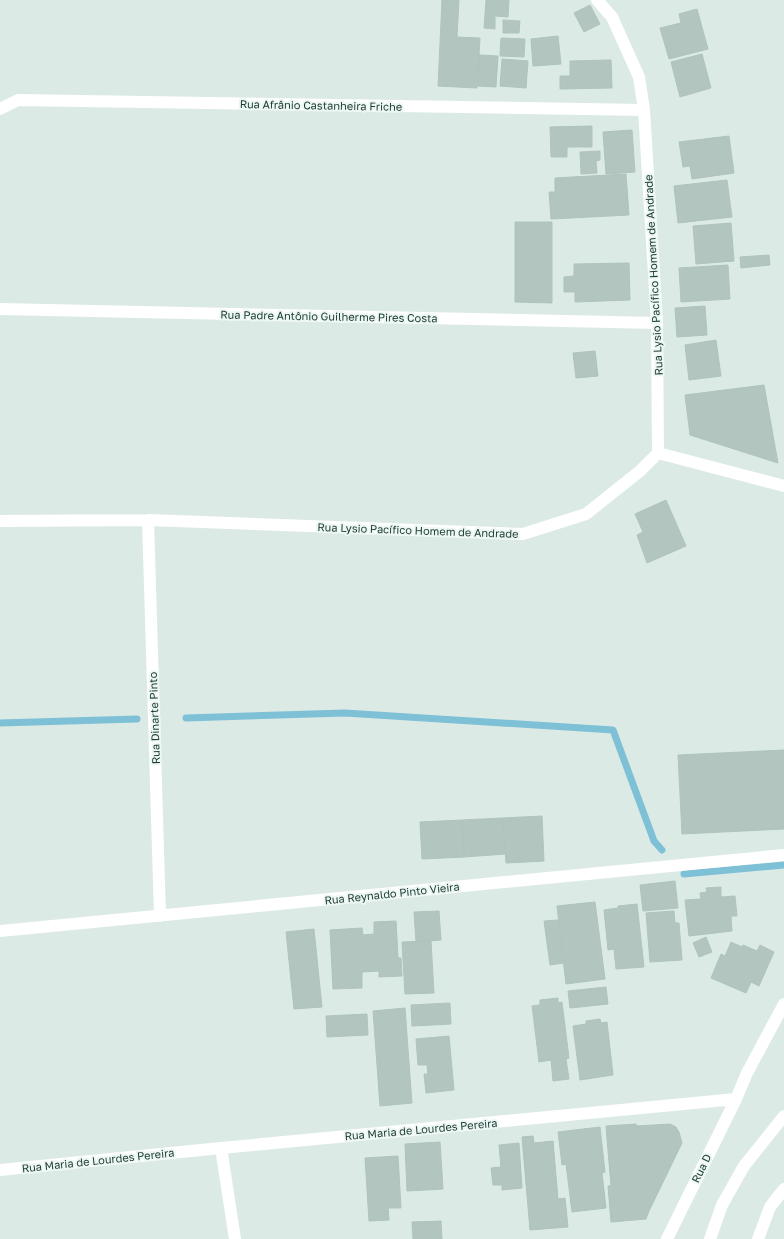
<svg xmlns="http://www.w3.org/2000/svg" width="784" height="1239" viewBox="0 0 784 1239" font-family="'Golos Text',sans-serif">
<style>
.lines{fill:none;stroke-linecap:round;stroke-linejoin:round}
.stream{stroke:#7ec1d6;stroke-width:7}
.building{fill:#b2c5bf;stroke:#aec4bd}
.minor{stroke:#fff;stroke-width:12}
.labels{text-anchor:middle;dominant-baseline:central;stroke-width:4;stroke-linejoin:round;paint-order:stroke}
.street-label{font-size:11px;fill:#1d3b35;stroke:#edf7f3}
</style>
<rect width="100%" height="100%" fill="#dceae5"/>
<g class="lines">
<path class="stream" d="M 186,718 L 345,713 L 613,730 L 654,841 L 662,850
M 0,723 L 137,719
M 684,874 L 784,865"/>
</g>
<path class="building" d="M 442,0 L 459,0 L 457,37 L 480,38 L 477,88 L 438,86 Z
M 486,0 L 509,0 L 508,17 L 495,16 L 495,29 L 484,28 Z
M 590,5 L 600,24 L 584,32 L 574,13 Z
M 697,9 L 708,49 L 669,59 L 660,28 L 681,23 L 679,14 Z
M 503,20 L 520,21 L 519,33 L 503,33 Z
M 558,36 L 561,64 L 533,66 L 531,39 Z
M 501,38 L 525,39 L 524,57 L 500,56 Z
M 702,54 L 711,88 L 680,97 L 671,62 Z
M 479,55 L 498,56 L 496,87 L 478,86 Z
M 502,59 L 528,61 L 526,88 L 500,86 Z
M 611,60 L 612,88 L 560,89 L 560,76 L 570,76 L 570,61 Z
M 592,126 L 592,147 L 567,147 L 567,157 L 551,157 L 550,127 Z
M 632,130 L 635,172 L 606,174 L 603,132 Z
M 729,136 L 734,173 L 692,179 L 690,166 L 683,167 L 679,142 Z
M 600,151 L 600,160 L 596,161 L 597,173 L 581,174 L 580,152 Z
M 626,174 L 629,215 L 551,219 L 549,192 L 555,192 L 555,178 Z
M 727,180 L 732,217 L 678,223 L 674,186 Z
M 515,222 L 552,222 L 552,303 L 515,302 Z
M 731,223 L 734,261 L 696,264 L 693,226 Z
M 769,255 L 770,265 L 741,268 L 740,257 Z
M 629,263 L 630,300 L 575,302 L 575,292 L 564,292 L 564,277 L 574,276 L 574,264 Z
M 728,265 L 730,299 L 681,302 L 679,268 Z
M 705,306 L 707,335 L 677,337 L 675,308 Z
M 716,340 L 721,376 L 689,380 L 685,345 Z
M 595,351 L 598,376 L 576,378 L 573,353 Z
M 764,385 L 778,463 L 690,435 L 685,395 Z
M 666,500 L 686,546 L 647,563 L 637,535 L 643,532 L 635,514 Z
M 784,750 L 784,829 L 682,834 L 678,755 Z
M 542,816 L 544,861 L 506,863 L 503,818 Z
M 503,818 L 505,854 L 464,857 L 462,820 Z
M 462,820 L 464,857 L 422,859 L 420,822 Z
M 675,881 L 678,908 L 643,911 L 640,885 Z
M 721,887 L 721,897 L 735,896 L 737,916 L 731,916 L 732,931 L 689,936 L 685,900 L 701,899 L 700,893 L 707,892 L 706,888 Z
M 595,902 L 605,979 L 566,984 L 557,906 Z
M 637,904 L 644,967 L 616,969 L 614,949 L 608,950 L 604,910 L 618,908 L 618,906 Z
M 439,911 L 441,940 L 416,942 L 414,912 Z
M 674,911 L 675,923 L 679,923 L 682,960 L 650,962 L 646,913 Z
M 558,920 L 563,963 L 550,965 L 544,921 Z
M 396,921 L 398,958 L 401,958 L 402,976 L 379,977 L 379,971 L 362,972 L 362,988 L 333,989 L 330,930 L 362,928 L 363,935 L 374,934 L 374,922 Z
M 314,929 L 322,1007 L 294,1009 L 286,932 Z
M 706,937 L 712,952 L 699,957 L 693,943 Z
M 431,941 L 434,993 L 405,994 L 402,942 Z
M 731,942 L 742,947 L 743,945 L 757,951 L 760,945 L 774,952 L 759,986 L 751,982 L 746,993 L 711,978 L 721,954 L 725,956 Z
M 606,987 L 608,1004 L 570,1008 L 568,991 Z
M 558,998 L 558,1003 L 562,1002 L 569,1058 L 566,1059 L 569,1079 L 553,1081 L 551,1060 L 539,1062 L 532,1006 L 540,1005 L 540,1000 Z
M 450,1003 L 451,1024 L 412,1026 L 411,1005 Z
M 405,1008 L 412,1103 L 380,1106 L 373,1011 Z
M 367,1014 L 368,1035 L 327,1037 L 326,1016 Z
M 600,1019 L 601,1023 L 607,1022 L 613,1075 L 580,1080 L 573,1026 L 586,1024 L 586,1021 Z
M 449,1036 L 454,1090 L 426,1093 L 424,1074 L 428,1074 L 427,1065 L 418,1065 L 416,1039 Z
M 636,1124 L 637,1126 L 670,1124 L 676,1127 L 679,1132 L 682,1143 L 649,1211 L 646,1219 L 611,1222 L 608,1186 L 611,1186 L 606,1126 Z
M 600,1127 L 605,1172 L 602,1173 L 606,1208 L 572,1212 L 566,1164 L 562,1165 L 558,1132 Z
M 533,1136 L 534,1143 L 553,1141 L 558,1199 L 565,1198 L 568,1227 L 530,1230 L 522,1137 Z
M 440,1142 L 443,1189 L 407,1191 L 405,1144 Z
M 519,1143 L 522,1188 L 502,1190 L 502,1185 L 493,1185 L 491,1168 L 501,1167 L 499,1145 Z
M 398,1156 L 401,1208 L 388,1208 L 389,1220 L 369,1221 L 365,1158 Z
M 441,1221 L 442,1239 L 413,1239 L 412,1222 Z"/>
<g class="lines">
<path class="minor" d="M 0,109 L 18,100 L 644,110
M 0,309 L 657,323
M 658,453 L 784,486
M 148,520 L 160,916
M 0,521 L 148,520 L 523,534 L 586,514 L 640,471 L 658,453 L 657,323 L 644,110 L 639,77 L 612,17 L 597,0
M 0,931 L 784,855
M 221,1148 L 235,1239
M 0,1170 L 221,1148 L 736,1099 L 747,1073 L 784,1004
M 667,1239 L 736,1099
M 710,1239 L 722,1205 L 744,1166 L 784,1116
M 758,1239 L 770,1207 L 784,1189"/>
</g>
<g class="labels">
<g class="street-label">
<text transform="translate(321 105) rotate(1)">Rua Afrânio Castanheira Friche</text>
<text transform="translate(653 275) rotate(-93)">Rua Lysio Pacífico Homem de Andrade</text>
<text transform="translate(329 316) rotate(1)">Rua Padre Antônio Guilherme Pires Costa</text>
<text transform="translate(418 530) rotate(2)">Rua Lysio Pacífico Homem de Andrade</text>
<text transform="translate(154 718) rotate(-92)">Rua Dinarte Pinto</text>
<text transform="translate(392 893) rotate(-6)">Rua Reynaldo Pinto Vieira</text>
<text transform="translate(421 1129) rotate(-5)">Rua Maria de Lourdes Pereira</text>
<text transform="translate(98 1160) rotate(-6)">Rua Maria de Lourdes Pereira</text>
<text transform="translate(701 1168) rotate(-64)">Rua D</text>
</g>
</g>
</svg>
